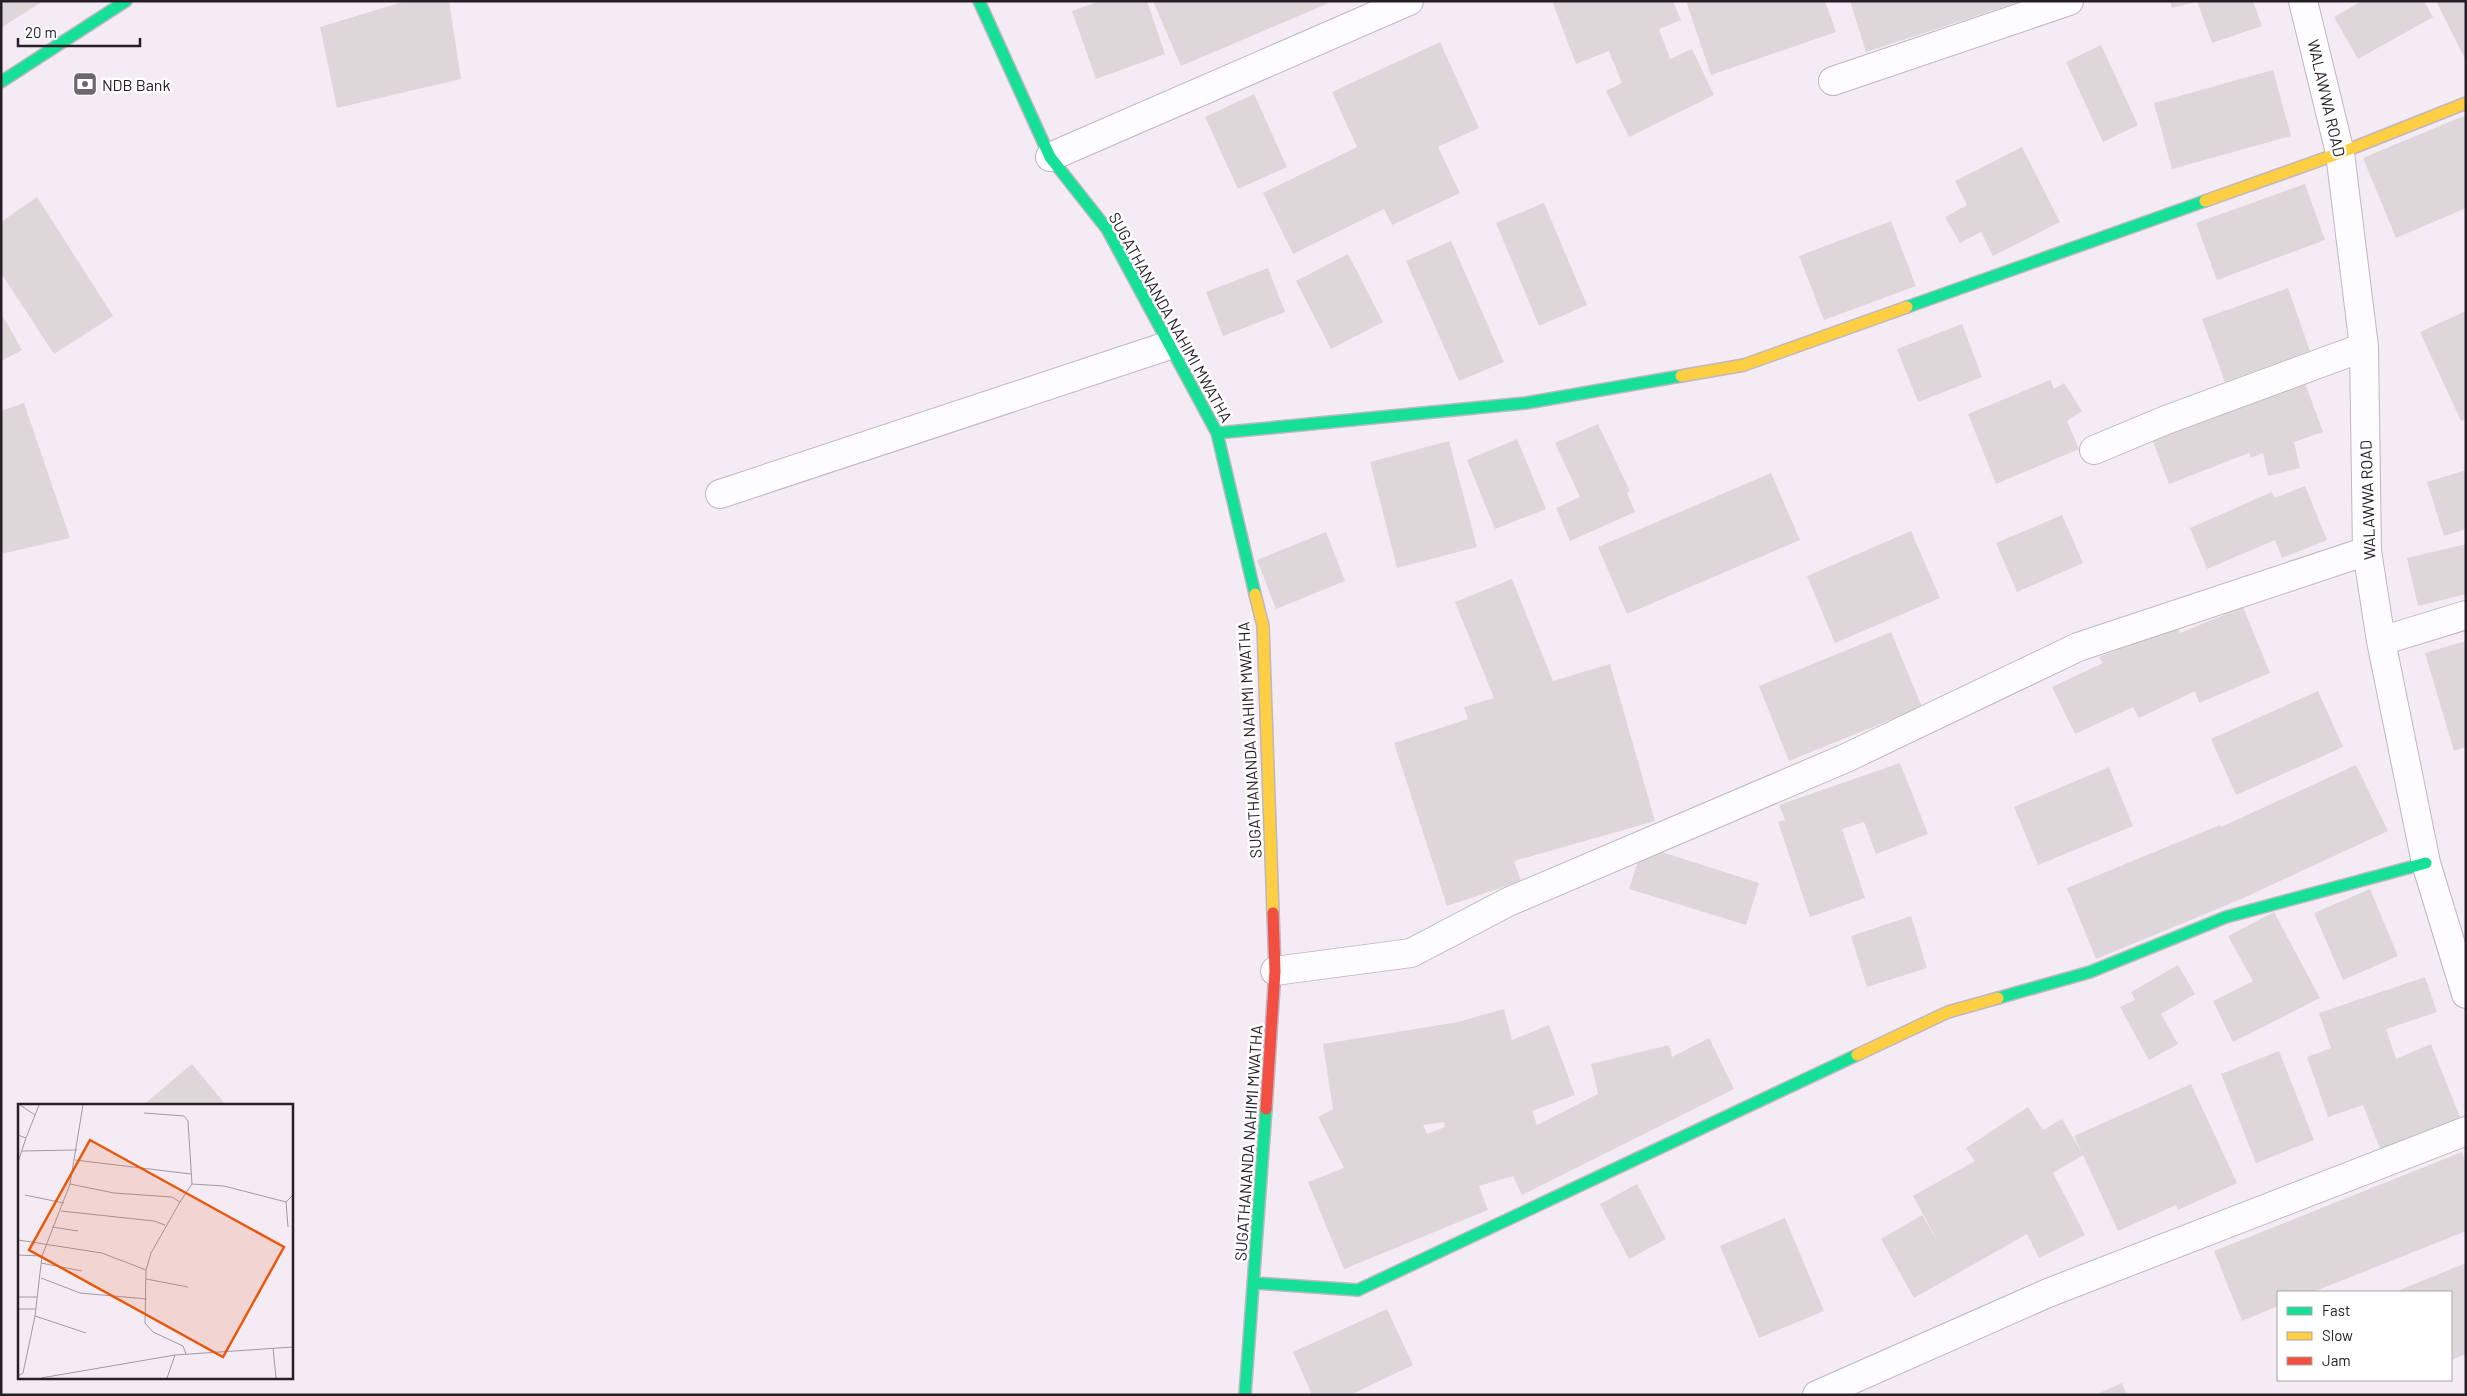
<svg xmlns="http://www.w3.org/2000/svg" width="2467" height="1396" viewBox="0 0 2467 1396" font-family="Barlow,sans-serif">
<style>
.building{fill:#ded7d9;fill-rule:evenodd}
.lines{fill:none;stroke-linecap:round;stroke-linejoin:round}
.street-casing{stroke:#beb7bf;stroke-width:30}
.fast-casing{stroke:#beb7bf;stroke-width:14}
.slow-casing{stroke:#beb7bf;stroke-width:14}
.jam-casing{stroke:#beb7bf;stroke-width:14}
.street{stroke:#fdfcfe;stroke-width:28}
.fast{stroke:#16e098;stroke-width:11}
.slow{stroke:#ffcf43;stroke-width:11}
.jam{stroke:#f24e42;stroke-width:11}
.labels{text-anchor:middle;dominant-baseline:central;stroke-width:5;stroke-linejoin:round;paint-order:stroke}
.poi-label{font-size:16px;fill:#262026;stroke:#fff;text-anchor:start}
.street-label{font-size:16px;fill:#262026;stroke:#fff}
.inset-road{fill:none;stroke:#a29aa2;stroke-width:1}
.view{fill:#e8590c;fill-opacity:0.15;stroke:#e8590c;stroke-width:2.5}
.inset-edge{fill:none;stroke:#262026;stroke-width:2.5}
</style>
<rect width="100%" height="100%" fill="#f4ebf5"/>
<path class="building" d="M 1,1 L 43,1 L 1,28 Z
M 406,1 L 449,1 L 461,79 L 337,108 L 320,27 Z
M 1100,1 L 1147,1 L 1165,54 L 1096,79 L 1072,11 Z
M 1153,1 L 1328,1 L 1329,3 L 1181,66 Z
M 1552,1 L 1673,1 L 1681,20 L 1659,29 L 1670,59 L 1692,49 L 1714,95 L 1629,137 L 1606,91 L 1622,83 L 1609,51 L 1576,64 Z
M 1686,1 L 1825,1 L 1836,32 L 1711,75 Z
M 1850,1 L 2019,1 L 2019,2 L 1866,52 Z
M 2170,1 L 2195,1 L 2196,2 L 2172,8 Z
M 2197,1 L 2253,1 L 2262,26 L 2212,43 Z
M 2362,1 L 2424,1 L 2433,17 L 2358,59 L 2334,17 Z
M 2436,1 L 2466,1 L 2466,61 Z
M 1440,42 L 1479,128 L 1438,147 L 1460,193 L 1392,225 L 1384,209 L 1293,254 L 1263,193 L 1357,147 L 1332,92 Z
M 2101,45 L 2138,125 L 2103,142 L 2066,62 Z
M 2273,70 L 2291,136 L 2172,169 L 2154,103 Z
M 1254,94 L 1287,167 L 1238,189 L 1205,117 Z
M 2466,115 L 2466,208 L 2396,238 L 2363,158 Z
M 2022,147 L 2060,222 L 1993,256 L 1981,232 L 1960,243 L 1945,217 L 1967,205 L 1955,181 Z
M 2305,184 L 2325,240 L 2217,280 L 2196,223 Z
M 37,197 L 113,316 L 54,354 L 1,273 L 1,222 Z
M 1544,203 L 1587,305 L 1539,326 L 1496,223 Z
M 1891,221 L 1916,286 L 1824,320 L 1799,256 Z
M 1451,241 L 1504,362 L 1459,381 L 1406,261 Z
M 1348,254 L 1383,322 L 1331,349 L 1296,281 Z
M 1268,268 L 1285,312 L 1223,336 L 1206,292 Z
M 2288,288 L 2310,351 L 2225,382 L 2202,319 Z
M 2466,311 L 2466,419 L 2461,421 L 2420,332 Z
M 1,313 L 22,350 L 1,361 Z
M 1962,324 L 1982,377 L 1918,402 L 1897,349 Z
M 2050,380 L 2054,389 L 2064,383 L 2082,411 L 2067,421 L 2079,449 L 1996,484 L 1968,414 Z
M 2305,383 L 2323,432 L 2294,442 L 2300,468 L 2268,476 L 2263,453 L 2251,458 L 2249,453 L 2169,484 L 2152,439 Z
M 24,403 L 70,538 L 1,554 L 1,411 Z
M 1598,424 L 1630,491 L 1627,493 L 1635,512 L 1570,541 L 1556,508 L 1580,497 L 1555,443 Z
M 1517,439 L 1546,509 L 1495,529 L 1467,460 Z
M 1449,441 L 1477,547 L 1397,568 L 1370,462 Z
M 2466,470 L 2466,529 L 2444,536 L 2427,482 Z
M 1771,473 L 1800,540 L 1627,614 L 1598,547 Z
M 2305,486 L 2327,540 L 2282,558 L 2275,540 L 2207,569 L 2190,528 L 2272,492 L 2275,498 Z
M 2062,515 L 2083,563 L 2017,592 L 1996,543 Z
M 1911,531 L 1940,598 L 1835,643 L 1807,576 Z
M 1326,532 L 1345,581 L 1276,609 L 1257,560 Z
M 2466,544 L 2466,594 L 2418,606 L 2407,558 Z
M 1512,579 L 1553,681 L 1610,664 L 1655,821 L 1514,861 L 1521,881 L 1447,906 L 1394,743 L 1468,719 L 1464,707 L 1494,698 L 1455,602 Z
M 2243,607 L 2270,673 L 2199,703 L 2195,691 L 2139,718 L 2133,707 L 2075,734 L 2052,687 L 2103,663 L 2099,657 L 2177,627 L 2180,633 Z
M 1891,632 L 1922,707 L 1789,761 L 1759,686 Z
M 2466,641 L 2466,747 L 2454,751 L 2425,653 Z
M 2318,691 L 2343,747 L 2236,795 L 2211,739 Z
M 1900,763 L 1928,834 L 1876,854 L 1864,822 L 1842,829 L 1865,898 L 1810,917 L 1778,822 L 1785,820 L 1779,805 Z
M 2356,765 L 2388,831 L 2239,900 L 2096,959 L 2067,888 L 2220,825 L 2221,827 Z
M 2109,767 L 2133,826 L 2038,865 L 2014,807 Z
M 1643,846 L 1759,883 L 1746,925 L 1629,889 Z
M 2370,889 L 2398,956 L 2343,980 L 2314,913 Z
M 2274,912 L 2320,998 L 2233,1042 L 2213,1001 L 2253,981 L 2228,936 Z
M 1911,916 L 1927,968 L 1867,987 L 1851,936 Z
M 2178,965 L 2195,994 L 2161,1014 L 2178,1044 L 2149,1060 L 2120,1007 L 2135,1000 L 2131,992 Z
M 2425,977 L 2437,1012 L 2386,1029 L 2396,1059 L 2431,1044 L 2460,1117 L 2380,1149 L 2363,1105 L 2328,1117 L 2307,1057 L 2331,1048 L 2319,1013 Z
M 1504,1009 L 1512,1040 L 1549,1025 L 1575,1095 L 1532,1111 L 1537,1125 L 1598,1094 L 1591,1064 L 1669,1045 L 1672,1057 L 1709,1038 L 1734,1089 L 1522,1195 L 1513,1176 L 1479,1186 L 1488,1210 L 1344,1269 L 1308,1182 L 1344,1168 L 1318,1117 L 1333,1109 L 1323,1044 L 1458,1022 ZM 1444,1122 L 1445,1127 L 1427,1134 L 1423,1125 Z
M 2279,1051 L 2314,1140 L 2256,1163 L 2221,1074 Z
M 192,1064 L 226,1105 L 143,1105 Z
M 2191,1084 L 2237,1183 L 2178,1210 L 2176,1205 L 2118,1231 L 2083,1155 L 2053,1173 L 2085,1235 L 2039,1258 L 2027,1234 L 1914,1298 L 1881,1239 L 1922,1215 L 1940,1245 L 1913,1196 L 1975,1161 L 1966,1148 L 2028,1107 L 2043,1130 L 2062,1119 L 2082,1153 L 2074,1136 Z
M 2462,1152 L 2466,1163 L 2466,1231 L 2313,1292 L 2278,1292 L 2278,1306 L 2242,1321 L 2214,1251 Z
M 1637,1184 L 1666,1239 L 1629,1259 L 1600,1204 Z
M 1785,1218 L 1824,1311 L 1759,1338 L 1720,1246 Z
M 2466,1263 L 2466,1354 L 2451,1360 L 2451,1292 L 2395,1292 Z
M 1387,1309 L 1413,1365 L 1350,1395 L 1312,1395 L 1293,1352 Z
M 2122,1383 L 2127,1395 L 2095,1395 Z"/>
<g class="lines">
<defs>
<path id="street" d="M 2303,1 L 2340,153 L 2364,347 L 2367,551 L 2381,641 L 2426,863 L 2466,994
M 1833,81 L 2069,1
M 1050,157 L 1409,1
M 2094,450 L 2166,420 L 2364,347
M 720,494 L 1170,345
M 2381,641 L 2466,615
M 1275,971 L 1411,953 L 1508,902 L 1846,758 L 2078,647 L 2367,551
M 1817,1395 L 2048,1293 L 2466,1131"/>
<path id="fast" d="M 979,1 L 1050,157 L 1107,229 L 1217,433 L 1255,594
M 1,82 L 126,1
M 1907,307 L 2205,201
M 1217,433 L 1526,403 L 1681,376
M 1998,998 L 2090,972 L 2226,917 L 2426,863
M 1255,1283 L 1358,1290 L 1857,1055
M 1245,1395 L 1266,1109"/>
<path id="slow" d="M 2205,201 L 2340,153 L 2466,103
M 1681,376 L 1744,365 L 1907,307
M 1255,594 L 1263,626 L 1273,913
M 1857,1055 L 1948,1012 L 1998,998"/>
<path id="jam" d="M 1266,1109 L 1275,971 L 1273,913"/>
</defs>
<use href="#street" class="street-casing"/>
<use href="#fast" class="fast-casing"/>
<use href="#slow" class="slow-casing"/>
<use href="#jam" class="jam-casing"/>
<use href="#street" class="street"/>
<use href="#fast" class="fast"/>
<use href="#slow" class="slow"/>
<use href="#jam" class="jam"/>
</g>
<defs>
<symbol id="bank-square" viewBox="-11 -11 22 22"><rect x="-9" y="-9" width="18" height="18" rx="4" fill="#6e676e" stroke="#fff"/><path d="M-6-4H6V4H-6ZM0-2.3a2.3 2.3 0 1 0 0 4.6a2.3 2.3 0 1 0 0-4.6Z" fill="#fff"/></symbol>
</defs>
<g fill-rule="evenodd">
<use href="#bank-square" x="71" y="70" width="28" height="28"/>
</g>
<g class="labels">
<g class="poi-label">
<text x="102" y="84">NDB Bank</text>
</g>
<g class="street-label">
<text transform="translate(2327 98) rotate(77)">WALAWWA ROAD</text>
<text transform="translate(1171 317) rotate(61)">SUGATHANANDA NAHIMI MWATHA</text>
<text transform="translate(2367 500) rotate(-92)">WALAWWA ROAD</text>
<text transform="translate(1249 740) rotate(-93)">SUGATHANANDA NAHIMI MWATHA</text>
<text transform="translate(1248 1143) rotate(-86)">SUGATHANANDA NAHIMI MWATHA</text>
</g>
</g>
<g transform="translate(18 1104)">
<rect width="275" height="275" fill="#f4ebf5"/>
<path class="inset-road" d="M 2,1 L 17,11M 126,9 L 166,12 L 170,17 L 174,80M 0,31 L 8,34 L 21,1M 4,47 L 59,46M 57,56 L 173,70M 0,58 L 8,34M 52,80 L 96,89 L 154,93 L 162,98M 7,91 L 46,99M 268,98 L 270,123M 43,107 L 136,117 L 147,121M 34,123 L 60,127M 0,136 L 84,149 L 128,166M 0,151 L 24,152M 23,159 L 64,167M 23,174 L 62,189 L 129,195M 128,175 L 170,183M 0,193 L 19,193M 0,205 L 18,205M 17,212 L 68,229M 255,244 L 258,274M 168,250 L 165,242 L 135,228 L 127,219 L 128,166 L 133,149 L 162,98 L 174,80 L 206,82 L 268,98 L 275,91M 0,272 L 5,269 L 17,212 L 24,152 L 52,80 L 65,1M 23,274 L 157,251 L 275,243M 149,274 L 157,251"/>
<path class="view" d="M 72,36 L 266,143 L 205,253 L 11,146 Z"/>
<rect width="275" height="275" class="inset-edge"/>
</g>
<rect width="2467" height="1396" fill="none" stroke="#262026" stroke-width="5"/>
<rect x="2277" y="1291" width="175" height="90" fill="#ffffff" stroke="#a8a6a8"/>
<rect x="2287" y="1307" width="25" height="8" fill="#16e098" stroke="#a8a6a8"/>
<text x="2322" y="1316" font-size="15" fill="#262026">Fast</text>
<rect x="2287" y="1332" width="25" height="8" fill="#ffcf43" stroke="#a8a6a8"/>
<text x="2322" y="1341" font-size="15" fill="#262026">Slow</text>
<rect x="2287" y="1357" width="25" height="8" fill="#f24e42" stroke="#a8a6a8"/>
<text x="2322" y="1366" font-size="15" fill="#262026">Jam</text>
<path d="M18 38v8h122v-8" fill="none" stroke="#262026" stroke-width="2.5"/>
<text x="25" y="38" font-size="15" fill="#262026" stroke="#ffffff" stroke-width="4" paint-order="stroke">20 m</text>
</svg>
